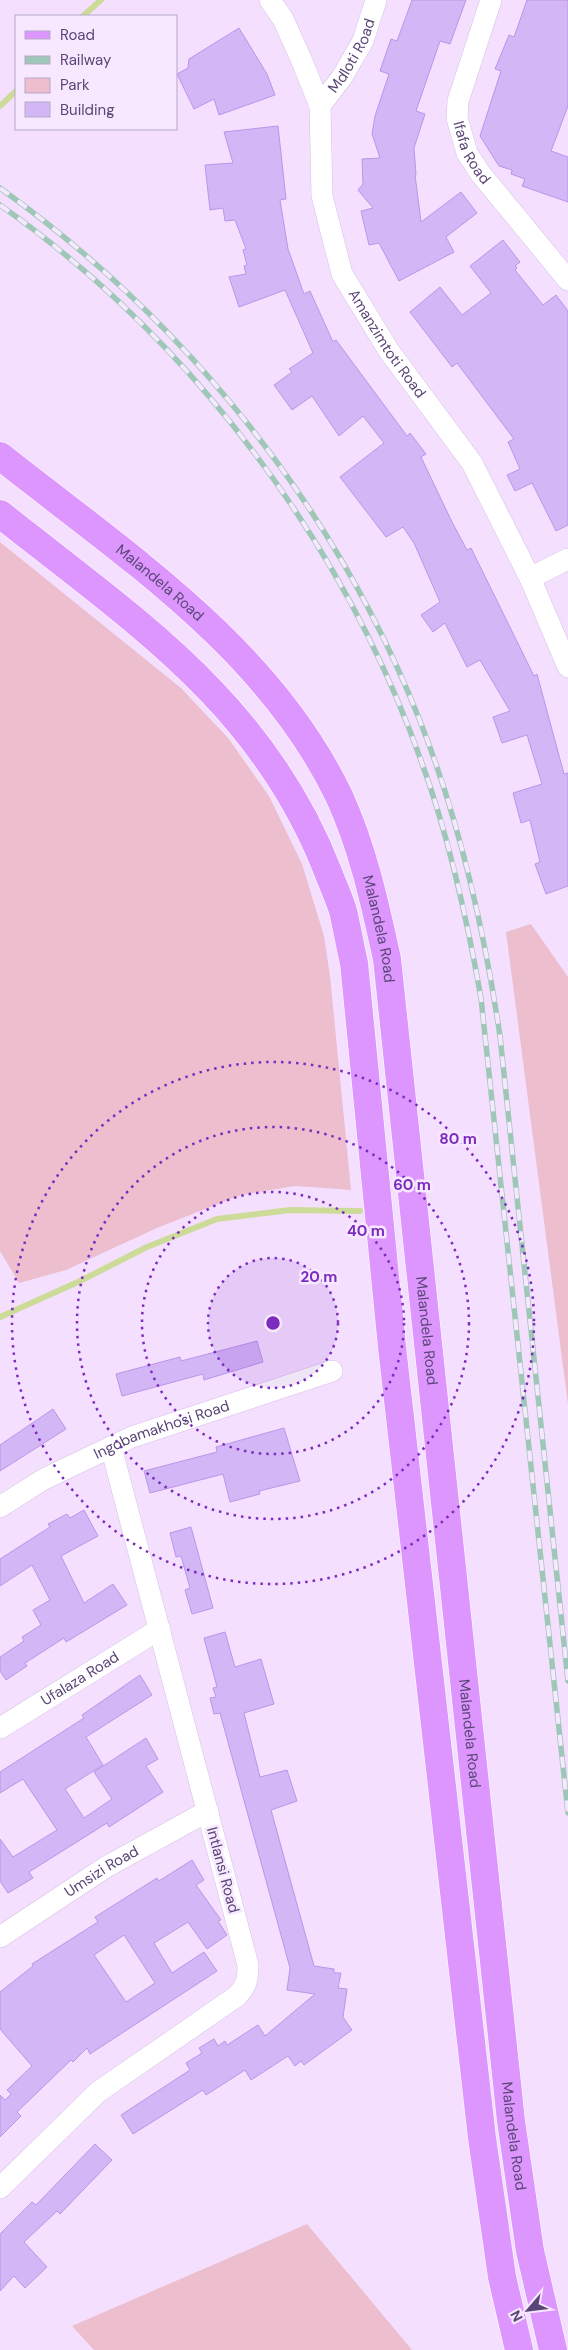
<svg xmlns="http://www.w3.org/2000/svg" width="568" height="2350" viewBox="0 0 568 2350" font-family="'DM Sans',sans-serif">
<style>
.green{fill:#ecbece}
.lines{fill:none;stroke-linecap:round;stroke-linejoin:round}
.stream{stroke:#cddb99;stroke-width:6}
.building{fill:#d3b6f5;stroke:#ba95e9;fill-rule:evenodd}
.minor-casing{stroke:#d3bfe4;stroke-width:22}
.major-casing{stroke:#fff;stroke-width:29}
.minor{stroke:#fff;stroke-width:21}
.major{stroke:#de96ff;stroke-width:28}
.rail-casing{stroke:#9fc7b7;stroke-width:5.5}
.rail{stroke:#f7e8ff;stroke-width:4;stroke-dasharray:11;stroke-linecap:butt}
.ring{fill:none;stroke:#7b2cbf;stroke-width:2.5;stroke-dasharray:2.5 5}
.labels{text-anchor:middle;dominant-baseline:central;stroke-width:5;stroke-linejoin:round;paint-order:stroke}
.street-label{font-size:15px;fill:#5a4676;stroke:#f7e8ff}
.centre{fill:#7b2cbf;stroke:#f7e8ff;stroke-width:2.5}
.ring-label{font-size:15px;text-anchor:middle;font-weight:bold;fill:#7b2cbf;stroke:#f7e8ff;stroke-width:5;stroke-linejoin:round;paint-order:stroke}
</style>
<rect width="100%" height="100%" fill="#f4e0fe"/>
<path class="green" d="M 0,542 L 181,688 L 228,738 L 269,796 L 302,864 L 324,936 L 330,976 L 351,1190 L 295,1186 L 241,1195 L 157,1228 L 66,1270 L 19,1283 L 0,1251 Z
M 531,924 L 568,977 L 568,1404 L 506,932 Z
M 307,2224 L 412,2350 L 94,2350 L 72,2326 Z"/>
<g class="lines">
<path class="stream" d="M 83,16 L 101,0
M 0,106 L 16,91
M 0,1317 L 78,1282 L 147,1247 L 217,1219 L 290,1210 L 360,1211"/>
</g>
<path class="building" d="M 412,0 L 466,0 L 450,44 L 440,41 L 416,111 L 425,114 L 414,148 L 416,175 L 415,175 L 421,222 L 461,192 L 477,213 L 446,237 L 454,252 L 399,281 L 379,243 L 369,245 L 361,211 L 373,208 L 358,190 L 363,184 L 362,159 L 380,158 L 372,134 L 375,116 L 389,74 L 380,71 L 391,39 L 397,41 Z
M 527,0 L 568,0 L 568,106 L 551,151 L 568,157 L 568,202 L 522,186 L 525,179 L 511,174 L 512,170 L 499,166 L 480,136 L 501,71 L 495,69 L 509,35 L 514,37 Z
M 239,28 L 267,74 L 275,95 L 219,115 L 214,99 L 194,109 L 177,74 L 188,68 L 189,59 Z
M 278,126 L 286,199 L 280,200 L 288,249 L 304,294 L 310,291 L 333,342 L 336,340 L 407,436 L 410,433 L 426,454 L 421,457 L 452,522 L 467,550 L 471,548 L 534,676 L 537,674 L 564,774 L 568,773 L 568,886 L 546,894 L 535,864 L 540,862 L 530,820 L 521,823 L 513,793 L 542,784 L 527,735 L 502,743 L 493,717 L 510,711 L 480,660 L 467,667 L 445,623 L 433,632 L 421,615 L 440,602 L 414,543 L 403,527 L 386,537 L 340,477 L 384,443 L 363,416 L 339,436 L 312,396 L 292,410 L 274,385 L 292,372 L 289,369 L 313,353 L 285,290 L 239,307 L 229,277 L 246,274 L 244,266 L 247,265 L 243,250 L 246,249 L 235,220 L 225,221 L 223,208 L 210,210 L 205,165 L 233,163 L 224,132 Z
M 503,240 L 520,262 L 515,266 L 517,268 L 515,270 L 543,305 L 556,295 L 568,311 L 568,525 L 556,531 L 532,483 L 515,491 L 507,475 L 520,469 L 508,442 L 514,439 L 457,363 L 452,367 L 410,312 L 440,287 L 462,315 L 491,293 L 470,266 Z
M 257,1341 L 263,1362 L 204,1380 L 203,1374 L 122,1396 L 116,1374 L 180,1357 L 181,1361 Z
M 53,1409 L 66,1429 L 0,1471 L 0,1445 Z
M 284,1428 L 300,1481 L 259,1491 L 260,1494 L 230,1502 L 223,1474 L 150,1493 L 144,1471 L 217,1452 L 216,1447 Z
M 84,1510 L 98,1536 L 61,1556 L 84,1603 L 113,1584 L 127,1605 L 66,1642 L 64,1638 L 25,1663 L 27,1666 L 6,1680 L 0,1671 L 0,1657 L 24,1641 L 22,1637 L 41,1625 L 33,1610 L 50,1600 L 32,1565 L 0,1586 L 0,1559 L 50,1527 L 48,1524 L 67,1514 L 70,1518 Z
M 191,1527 L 213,1608 L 192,1614 L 185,1590 L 190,1588 L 181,1556 L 176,1557 L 170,1533 Z
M 225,1632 L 235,1667 L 261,1659 L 274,1704 L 244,1713 L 260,1777 L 287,1770 L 297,1801 L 271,1810 L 314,1966 L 334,1969 L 334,1973 L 341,1973 L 338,1988 L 347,1989 L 343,2017 L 352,2030 L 304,2065 L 301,2061 L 295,2066 L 288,2056 L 251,2080 L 245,2070 L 206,2095 L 203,2090 L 133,2134 L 121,2115 L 190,2070 L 186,2063 L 202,2053 L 199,2048 L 214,2039 L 218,2046 L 225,2041 L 227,2045 L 258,2025 L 265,2036 L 315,1994 L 287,1990 L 290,1968 L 220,1713 L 214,1714 L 210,1698 L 216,1697 L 213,1688 L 217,1687 L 204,1638 Z
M 140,1675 L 152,1695 L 86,1737 L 103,1765 L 65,1789 L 84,1818 L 112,1799 L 94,1772 L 146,1738 L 158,1759 L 146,1766 L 163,1792 L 109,1827 L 107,1823 L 29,1872 L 33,1878 L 8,1893 L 0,1881 L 0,1839 L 13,1857 L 57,1830 L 23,1779 L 0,1793 L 0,1772 L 84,1718 L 82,1715 Z
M 192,1860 L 204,1880 L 196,1885 L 221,1920 L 218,1921 L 227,1935 L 207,1949 L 188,1922 L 154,1943 L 172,1973 L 204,1952 L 217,1971 L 90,2054 L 87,2048 L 73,2062 L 71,2060 L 17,2112 L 21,2116 L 0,2137 L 0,2095 L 5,2100 L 11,2094 L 7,2090 L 32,2066 L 0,2029 L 0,1992 L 33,1966 L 32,1964 L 98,1922 L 95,1917 L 157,1878 L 159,1881 ZM 124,1935 L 155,1983 L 126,2002 L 94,1955 Z
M 95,2144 L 112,2160 L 60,2214 L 57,2211 L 24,2242 L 47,2267 L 25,2288 L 14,2276 L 0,2291 L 0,2234 L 32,2202 L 36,2205 Z"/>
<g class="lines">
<defs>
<g id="minor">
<path id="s1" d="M 270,0 L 283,19 L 301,59 L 320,106 L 322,196 L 342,274 L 389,351 L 472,463 L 530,578 L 568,667"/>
<path id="s2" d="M 491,0 L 458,101 L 457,118 L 467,153 L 480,173 L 568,280"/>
<path id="s3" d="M 320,106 L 342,77 L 363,41 L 376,0"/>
<path d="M 530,578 L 568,559"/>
<path id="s4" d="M 0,1507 L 44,1479 L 132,1437 L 332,1371"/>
<path id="s5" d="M 0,1728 L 160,1629"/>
<path id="s6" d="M 0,1937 L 106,1867 L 208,1811"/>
<path d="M 0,2188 L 98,2092 L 237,1996 C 247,1986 248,1978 248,1965 L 111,1447"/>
</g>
<g id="major">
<path id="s7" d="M 0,456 C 125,555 268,648 339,796 C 363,848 375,904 387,959 L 511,2121 L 530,2251 L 553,2350"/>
<path d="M 0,514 C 135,621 263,704 328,872 C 333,885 339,898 343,911 C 347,928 350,946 354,963 L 392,1347 L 482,2138 L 502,2277 L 519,2350"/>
</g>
</defs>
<use href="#minor" class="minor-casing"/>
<use href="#major" class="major-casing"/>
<use href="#minor" class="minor"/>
<use href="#major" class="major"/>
<defs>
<path id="rail" d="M 0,188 C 186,321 336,508 420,721 C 460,822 484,929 500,1036 L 568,1681
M 0,205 C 192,340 345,544 423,766 C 450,841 467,919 481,998 L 568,1813"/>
</defs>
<use href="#rail" class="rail-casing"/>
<use href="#rail" class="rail"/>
</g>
<circle cx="273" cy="1323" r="65" fill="#7b2cbf" fill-opacity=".12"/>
<g class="ring">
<circle cx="273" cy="1323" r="65"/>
<circle cx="273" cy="1323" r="131"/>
<circle cx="273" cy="1323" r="196"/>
<circle cx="273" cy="1323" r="261"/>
</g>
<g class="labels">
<g class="street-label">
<text stroke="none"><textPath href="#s3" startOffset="60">Mdloti Road</textPath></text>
<text stroke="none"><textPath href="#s2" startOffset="161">Ifafa Road</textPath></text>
<text stroke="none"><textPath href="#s1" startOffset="371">Amanzimtoti Road</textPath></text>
<text stroke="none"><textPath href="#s7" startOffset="204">Malandela Road</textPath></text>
<text stroke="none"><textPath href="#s7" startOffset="624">Malandela Road</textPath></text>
<text stroke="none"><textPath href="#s7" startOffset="1029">Malandela Road</textPath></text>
<text stroke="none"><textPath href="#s4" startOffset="180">Ingobamakhosi Road</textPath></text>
<text stroke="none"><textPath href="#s5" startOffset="94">Ufalaza Road</textPath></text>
<text stroke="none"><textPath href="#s7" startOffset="1434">Malandela Road</textPath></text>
<text transform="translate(223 1870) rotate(75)">Intlansi Road</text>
<text stroke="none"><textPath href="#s6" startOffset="121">Umsizi Road</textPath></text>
<text stroke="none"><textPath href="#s7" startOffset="1839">Malandela Road</textPath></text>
</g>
</g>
<circle cx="273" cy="1323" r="8" class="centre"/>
<g class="ring-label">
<text x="458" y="1144">80 m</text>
<text x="412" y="1190">60 m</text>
<text x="366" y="1236">40 m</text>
<text x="319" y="1282">20 m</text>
</g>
<rect x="15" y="15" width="162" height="115" fill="#f7e8ff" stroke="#b8a7c8"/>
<rect x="25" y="31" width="25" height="8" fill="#de96ff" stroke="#b8a7c8"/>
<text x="60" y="40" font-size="15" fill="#5a4676">Road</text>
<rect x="25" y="56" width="25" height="8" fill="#9fc7b7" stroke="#b8a7c8"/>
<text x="60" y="65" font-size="15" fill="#5a4676">Railway</text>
<rect x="25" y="78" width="25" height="15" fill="#ecbece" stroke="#b8a7c8"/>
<text x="60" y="90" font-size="15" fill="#5a4676">Park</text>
<rect x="25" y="102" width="25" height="15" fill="#d3b6f5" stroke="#b8a7c8"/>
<text x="60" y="115" font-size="15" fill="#5a4676">Building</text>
<g transform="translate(528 2310) rotate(242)" stroke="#f7e8ff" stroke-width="4" paint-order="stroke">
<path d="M0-4L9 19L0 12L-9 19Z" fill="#5a4676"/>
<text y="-8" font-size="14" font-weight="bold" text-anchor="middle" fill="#5a4676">N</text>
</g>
</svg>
